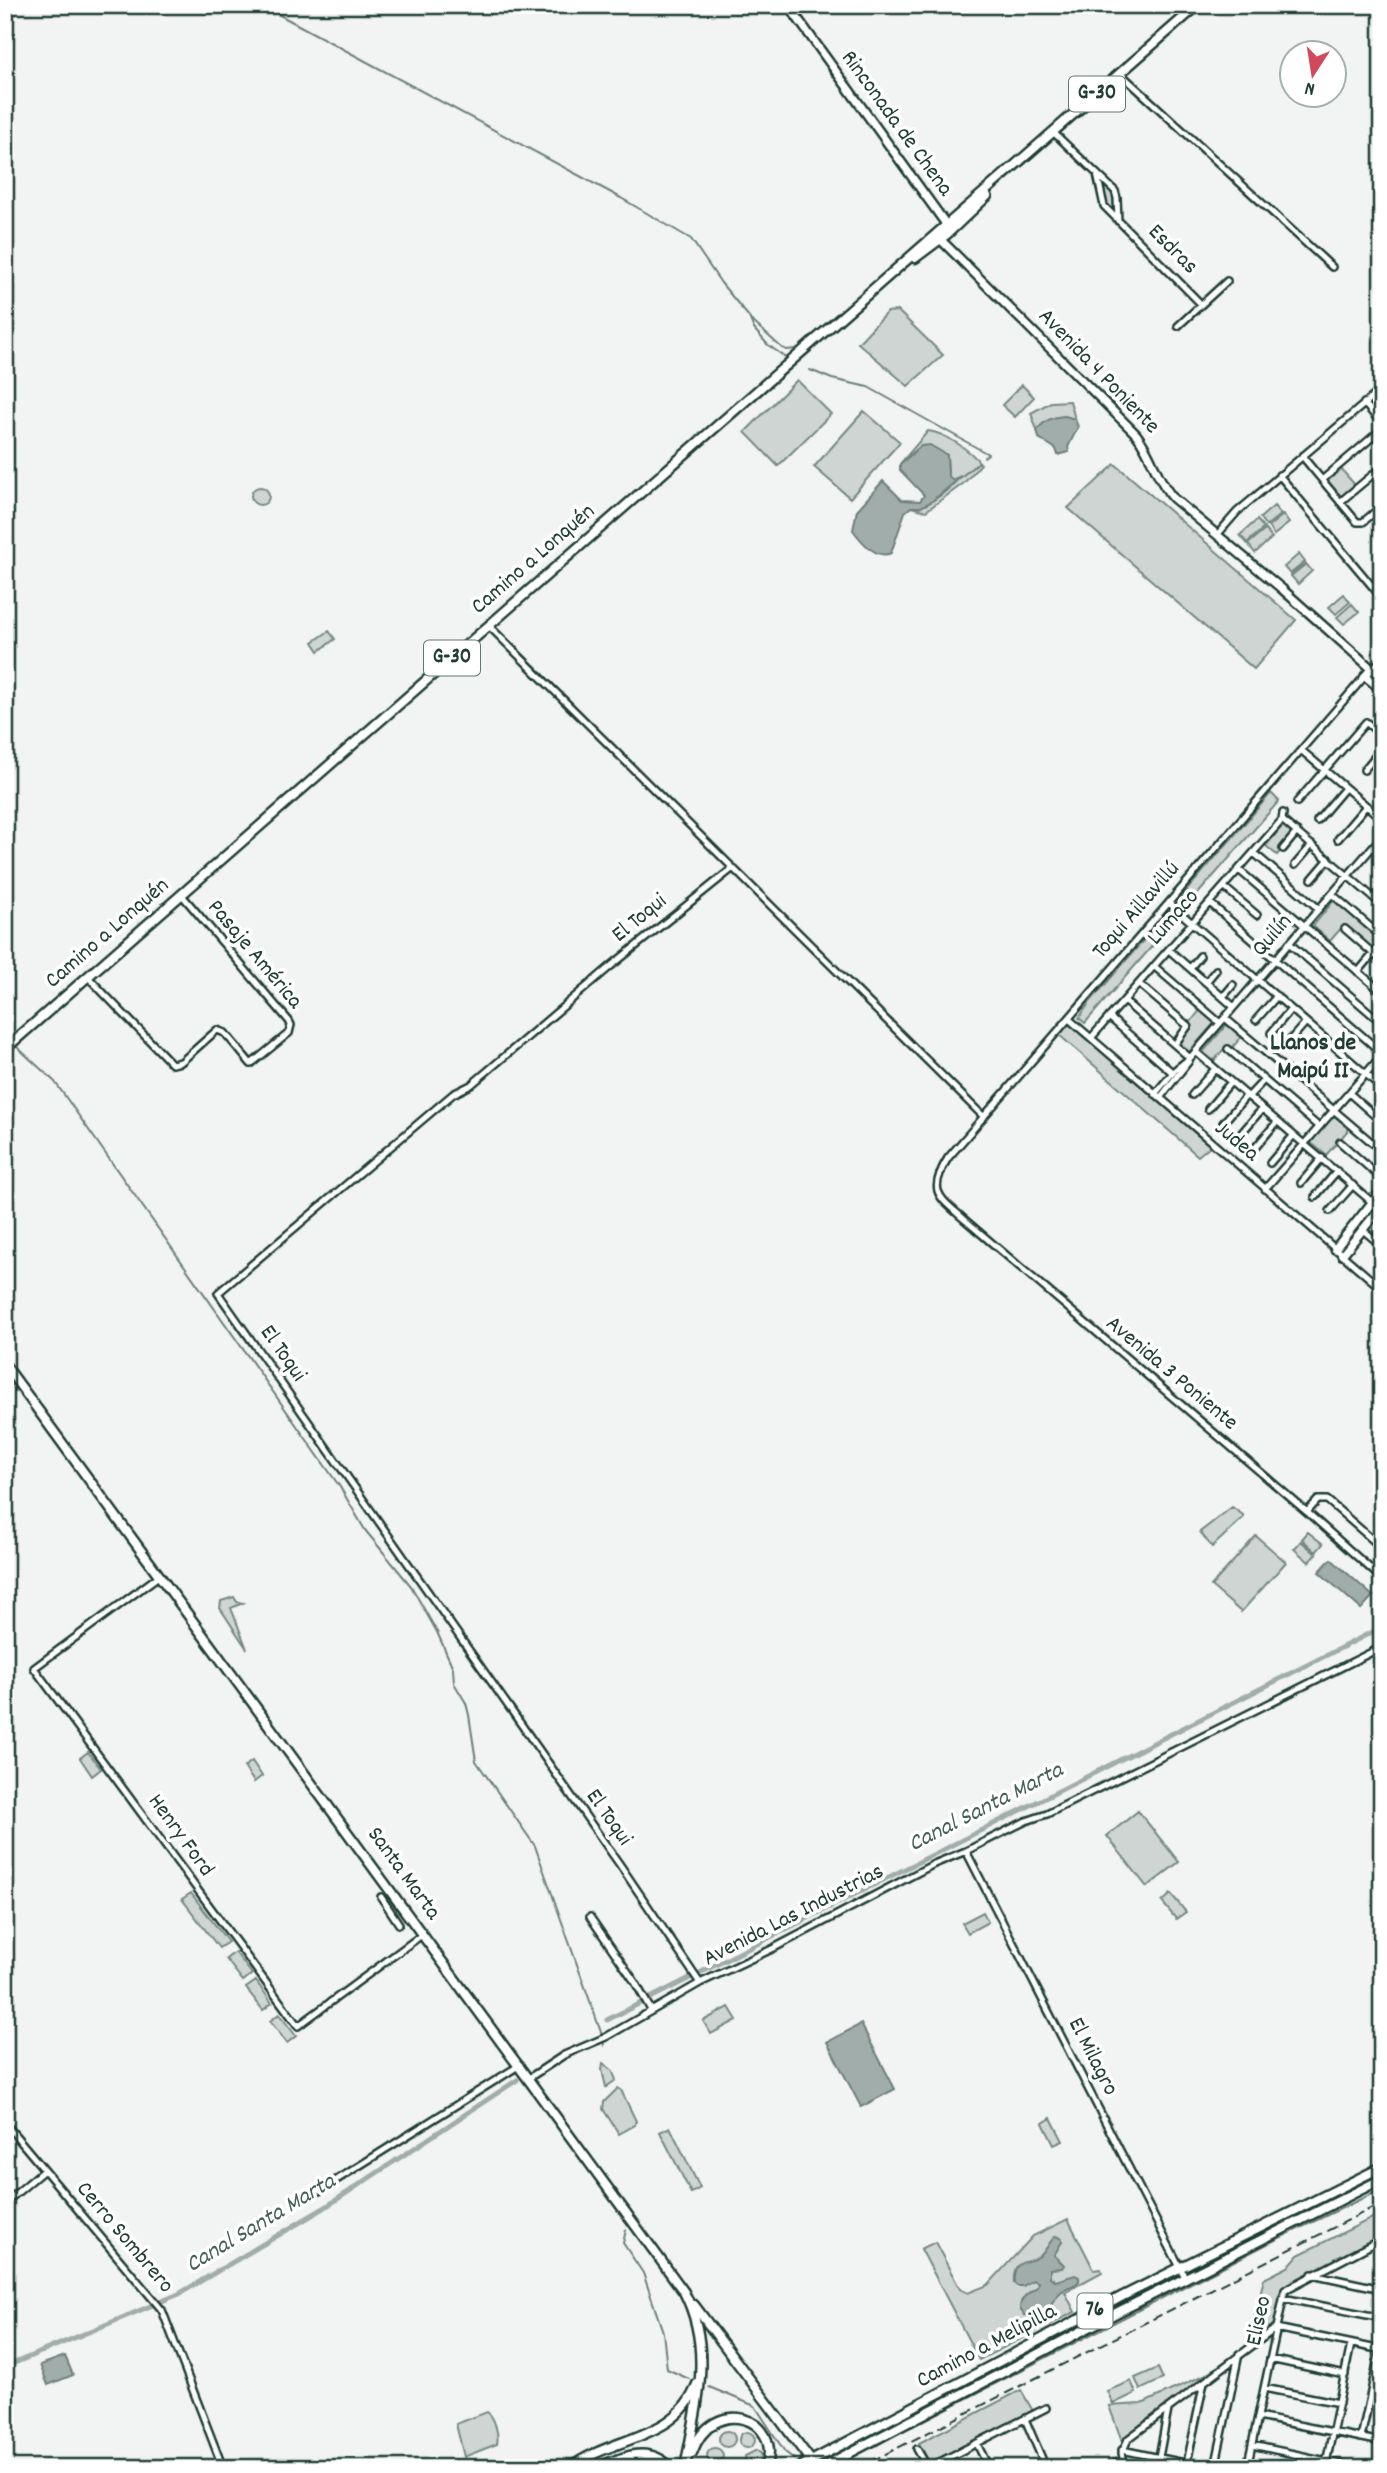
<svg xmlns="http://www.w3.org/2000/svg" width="1387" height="2473" viewBox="0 0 1387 2473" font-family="Dekko,sans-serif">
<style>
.green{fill:#ced5d3;stroke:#768984;stroke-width:2}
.water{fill:#a1adaa;stroke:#6d807b;stroke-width:2}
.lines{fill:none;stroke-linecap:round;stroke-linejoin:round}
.stream{stroke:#6d807b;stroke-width:2}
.canal{stroke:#a1adaa;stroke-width:5}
.street-casing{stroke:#1f3d34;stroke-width:10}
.secondary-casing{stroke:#1f3d34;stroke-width:12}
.primary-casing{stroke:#1f3d34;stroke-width:13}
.street{stroke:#fff;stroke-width:5}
.secondary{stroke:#fff;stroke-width:7}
.primary{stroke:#fff;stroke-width:8}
.rail{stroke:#1f3d34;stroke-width:2;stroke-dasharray:10 5;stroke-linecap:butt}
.labels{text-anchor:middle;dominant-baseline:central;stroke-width:7;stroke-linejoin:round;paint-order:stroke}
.shield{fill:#fff;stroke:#627771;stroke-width:2}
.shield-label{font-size:21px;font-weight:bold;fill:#1f3d34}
.street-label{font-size:23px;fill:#1f3d34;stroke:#fff}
.neighbourhood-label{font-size:24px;font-weight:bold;fill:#1f3d34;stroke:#fff}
.water-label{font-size:24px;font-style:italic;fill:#465f57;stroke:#fff}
</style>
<rect width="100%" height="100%" fill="#f2f3f3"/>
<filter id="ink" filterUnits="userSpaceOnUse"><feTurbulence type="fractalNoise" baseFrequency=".0143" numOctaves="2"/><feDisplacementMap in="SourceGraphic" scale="14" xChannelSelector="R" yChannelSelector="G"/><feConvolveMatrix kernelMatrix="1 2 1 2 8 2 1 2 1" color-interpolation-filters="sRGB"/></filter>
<g filter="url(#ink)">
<path class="green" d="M 1100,179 C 1112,191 1116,198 1115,215 L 1105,204 Z
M 898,311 L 943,355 L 908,386 L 858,343 L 887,312 Z
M 797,380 L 831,414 L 778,466 L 745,432 Z
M 1022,385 L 1034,397 L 1015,417 L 1002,405 Z
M 1070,401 L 1075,419 C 1061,415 1047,418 1037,430 L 1031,413 L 1051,402 Z
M 864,411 L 900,442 L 850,498 L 814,467 Z
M 928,431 C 945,433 970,450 981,464 L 964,483 L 926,511 L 911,507 C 931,507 948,490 961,476 L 952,480 L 948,475 L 947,455 L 921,446 L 900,464 Z
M 1115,464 L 1296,620 L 1254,669 L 1068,508 Z
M 1341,469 L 1355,485 L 1341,497 L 1327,481 Z
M251 496a9 9 0 1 1 18 0a9 9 0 1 1-18 0Z
M 1274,506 L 1281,514 L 1266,526 L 1260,518 Z
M 1283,515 L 1289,523 L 1274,535 L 1268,527 Z
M 1257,520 L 1264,528 L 1247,543 L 1240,535 Z
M 1265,530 L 1272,538 L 1255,553 L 1248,544 Z
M 1299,554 L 1305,562 L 1290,574 L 1284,567 Z
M 1306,564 L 1312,571 L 1298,584 L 1291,576 Z
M 1344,594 L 1350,602 L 1336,614 L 1329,607 Z
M 1352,604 L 1359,612 L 1344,624 L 1337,617 Z
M 329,631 L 335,639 L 319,651 L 313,642 Z
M 1271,793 L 1279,801 L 1085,1023 L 1079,1018 L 1090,1002 Z
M 1283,825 L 1294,834 L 1277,855 L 1266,846 Z
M 1334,900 L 1382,939 L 1382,957 L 1344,925 L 1330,941 L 1313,926 Z
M 1201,1009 L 1216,1021 L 1188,1053 L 1177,1044 L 1193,1026 L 1190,1023 Z
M 1068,1023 L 1210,1146 L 1198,1156 L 1058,1034 Z
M 1228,1023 L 1243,1035 L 1232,1048 L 1227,1045 L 1214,1061 L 1203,1052 Z
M 1335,1114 L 1350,1128 L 1326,1155 L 1310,1142 Z
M 1232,1507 L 1243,1515 L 1243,1518 L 1212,1547 L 1200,1532 Z
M 1308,1532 L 1323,1544 L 1316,1552 L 1302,1539 Z
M 1256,1536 L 1286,1562 L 1241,1612 L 1211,1586 Z
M 1301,1541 L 1316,1554 L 1309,1562 L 1294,1549 Z
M 234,1597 L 237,1602 L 243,1603 L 231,1608 L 247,1649 L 220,1608 L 221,1601 Z
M 88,1752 L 101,1769 L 92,1776 L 80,1758 Z
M 252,1761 L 262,1776 L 254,1782 L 244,1767 Z
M 1138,1811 L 1179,1862 L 1147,1887 L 1107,1836 Z
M 191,1893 L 228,1942 L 219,1948 L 182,1899 Z
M 1171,1894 L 1186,1912 L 1176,1919 L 1162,1902 Z
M 983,1912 L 988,1922 L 968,1933 L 962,1923 Z
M 235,1952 L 252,1974 L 243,1981 L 226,1959 Z
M 256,1981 L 272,2003 L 263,2010 L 246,1988 Z
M 729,2007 L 737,2020 L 711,2034 L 703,2021 Z
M 279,2014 L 296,2036 L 287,2043 L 270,2021 Z
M 603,2063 L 612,2070 L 616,2080 L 606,2087 L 602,2070 Z
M 618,2088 L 621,2090 L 636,2121 L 635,2125 L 619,2134 L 603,2109 L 604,2102 Z
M 1051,2118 L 1063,2141 L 1054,2145 L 1043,2123 Z
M 670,2127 L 700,2188 L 691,2193 L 660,2132 Z
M 1382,2213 L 1382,2236 L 1285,2286 L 1275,2326 L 1247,2345 L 1264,2279 L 1288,2267 L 1298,2255 Z
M 1068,2219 L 1094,2270 L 1101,2269 L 1102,2272 L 1065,2292 L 1075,2312 L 979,2360 L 921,2249 L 935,2242 L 960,2289 L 968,2293 L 988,2285 L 1033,2236 Z
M 1158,2368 L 1163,2379 L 1140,2390 L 1135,2378 Z
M 1213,2371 L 1122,2441 L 1109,2406 L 1142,2404 Z
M 1131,2381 L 1136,2393 L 1113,2404 L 1107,2391 Z
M 1021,2390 L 1033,2411 L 930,2464 L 919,2443 Z
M 487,2412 C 495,2417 499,2435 497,2444 L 464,2457 L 456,2424 Z
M719 2439a8 8 0 1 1 16 0a8 8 0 1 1-16 0Z
M739 2440a8 8 0 1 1 16 0a8 8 0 1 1-16 0Z
M707 2456a8 8 0 1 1 16 0a8 8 0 1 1-16 0Z
M 757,2450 L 762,2455 L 759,2464 L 746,2462 L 745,2456 Z"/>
<path class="water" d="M 1065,416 L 1075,419 L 1078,427 L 1068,447 L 1069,452 L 1058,455 L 1056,449 L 1039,438 L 1037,430 C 1045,420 1052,417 1065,416 Z
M 930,445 L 947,455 L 948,475 L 952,480 L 962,476 L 931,502 L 921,507 L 911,507 L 905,512 L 891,553 C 877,560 861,541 853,530 L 857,510 L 883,481 L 902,500 L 920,501 L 924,495 L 900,470 L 900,464 L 921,446 Z
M 1331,1559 L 1373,1596 L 1361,1609 L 1319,1572 Z
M 861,2024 L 895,2089 L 861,2107 L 827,2042 Z
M 1056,2236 L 1062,2239 L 1062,2242 L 1054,2255 L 1064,2265 L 1062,2268 L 1050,2269 L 1050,2277 L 1056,2281 L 1075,2275 L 1079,2277 L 1079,2281 C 1075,2287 1071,2285 1065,2289 C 1047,2300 1054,2317 1024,2315 L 1020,2309 C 1020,2297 1028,2293 1037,2287 L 1038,2282 L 1033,2280 L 1023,2286 L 1017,2286 L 1014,2283 C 1012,2255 1030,2266 1042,2254 C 1048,2248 1049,2241 1056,2236 Z
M 65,2356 L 73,2375 L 48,2385 L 40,2365 Z"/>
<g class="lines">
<path class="stream" d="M 261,5 L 621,198 L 691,239 L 721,283 L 749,317 L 754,329 L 768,345 L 788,359
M 752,321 L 782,348 L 787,350 L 795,349
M 810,370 L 832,379 L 868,387 L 988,454 L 984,457
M 962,476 L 979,462
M 5,983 L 10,1039
M 16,1046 L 55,1082 L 340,1487 L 365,1530 L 411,1586 L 437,1632 L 453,1668 L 454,1683 L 466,1703 L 469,1715 L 476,1761 L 535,1846 L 602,2035
M 603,2040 L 604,2046
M 626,2230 L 623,2243 L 643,2273 L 663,2332 L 667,2369 L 689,2379
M 709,2387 L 755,2406 L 785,2452 L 794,2459
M 911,2427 L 1271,2242 L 1382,2189
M 872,2448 L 902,2431"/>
<path class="canal" d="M 607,2020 L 1382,1627
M 5,2367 L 179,2294 L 324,2208 L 517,2080"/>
<defs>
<path id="street" d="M 1380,5 L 1382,7
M 1121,74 L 1332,267
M 1053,132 L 1115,191 L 1117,198 L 1118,221
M 1097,174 L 1104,206 L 1201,304
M 1178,326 L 1227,281
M 1364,403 L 1382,424
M 1302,456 L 1357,522 L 1363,522 L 1382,506
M 1279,475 L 1382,598
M 1322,480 L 1382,429
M 1340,502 L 1382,467
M 1217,535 L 1237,512 L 1382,389
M 489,626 L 984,1117
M 1371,669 L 1382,660
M 1365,676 L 948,1158 C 927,1192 939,1197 965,1220 L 1307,1512 L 1382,1579
M 1301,750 L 1382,819
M 1364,770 L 1382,748
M 1297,802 L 1366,722 L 1382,736
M 1282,820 L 1382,905
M 1317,821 L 1345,788
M 1338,839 L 1366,806
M 1283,849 L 1297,832
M 1254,853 L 1319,909
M 1295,865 L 1312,845
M 1239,870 L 1382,992
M 1312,879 L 1329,859
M 1224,887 L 1257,915
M 1332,894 L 1382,937
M 1169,903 L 1382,1088
M 1210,903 L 1382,1053
M 1345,929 L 1382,961
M 1289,943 L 1382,1023
M 1169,950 L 1234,1007
M 1155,967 L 1220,1023
M 1190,968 L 1200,956
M 1358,972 L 1374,953
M 88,977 L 172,1064 L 181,1062 L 217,1030 L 225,1033 L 251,1064 L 289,1033 L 291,1025 L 289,1021 L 181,894
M 1206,982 L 1216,970
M 1139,984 L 1188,1026 L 1175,1044
M 1223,997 L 1233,985
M 1124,1001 L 1190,1058
M 1109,1017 L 1173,1073
M 1225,1018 L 1382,1151
M 1069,1019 L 1382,1289
M 1256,1020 L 1277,996
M 1271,1033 L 1291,1009
M 1091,1038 L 1282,820 L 1283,813
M 1286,1045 L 1306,1022
M 1228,1049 L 1319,1127
M 1196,1052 L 1372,1202
M 1349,1093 L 1382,1122
M 1155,1094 L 1175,1070 L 1190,1058 L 1382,836
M 1192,1095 L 1215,1069
M 1248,1097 L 1264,1080
M 1160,1098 L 1189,1061
M 1208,1109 L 1231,1082
M 1223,1123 L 1246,1096
M 1239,1136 L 1262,1109
M 1340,1142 L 1382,1179
M 1254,1149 L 1277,1122
M 1270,1163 L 1293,1136
M 1301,1183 L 1322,1158
M 1265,1189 L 1382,1055
M 1315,1197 L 1337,1171
M 1330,1211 L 1353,1185
M 1363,1230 L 1382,1246
M 1307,1512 L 1318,1500 L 1327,1500 L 1382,1548
M 160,1575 L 34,1668 L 298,2026 L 423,1934
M 966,1851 L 1186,2279
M 381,1897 L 399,1924
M 590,1917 L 635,1982 L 651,2010
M 700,1983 L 620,1865 L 218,1293 L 453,1094 L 471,1085 L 611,966 L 733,868
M 529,2078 L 564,2055 L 606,2037 L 700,1983 L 774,1948 L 934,1864 L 966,1851 L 1026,1821 L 1047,1814 L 1382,1647
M 5,2123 L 162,2310 L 223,2468
M 319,2191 L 520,2065
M 5,2203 L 44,2170
M 1312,2274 L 1382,2289
M 1283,2298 L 1382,2318
M 1276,2328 L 1382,2350
M 1270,2359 L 1345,2375
M 1264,2388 L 1339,2403
M 1258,2417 L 1382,2442
M 1025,2419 L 1046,2468
M 1361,2438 L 1380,2350
M 977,2444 L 989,2468
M 1252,2445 L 1359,2468
M 917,2449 L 928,2468
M 1122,2450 L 1208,2468
M 1159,2457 L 1168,2410
M 1187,2463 L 1204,2382
M 928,2468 L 1046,2408
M 1104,2468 L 1122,2461
M 1125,2468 L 1122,2453 L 1128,2439 L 1276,2328
M 1215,2468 L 1239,2354
M 1247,2468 L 1285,2290 L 1382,2239
M 1325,2468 L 1351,2344"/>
<path id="secondary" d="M 788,5 L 948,227
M 938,237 L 1136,434 C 1152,454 1156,479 1173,498 L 1282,589 L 1382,678
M 1371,669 L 1365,676 L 1382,690
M 1335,1249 L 1382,1190
M 1342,1255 L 1382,1206"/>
<path id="primary" d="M 915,258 L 947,234 L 987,196
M 5,1049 L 1198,5
M 5,1365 L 684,2292 C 714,2349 696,2408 685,2468
M 694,2305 L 811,2461 L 812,2468
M 692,2453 C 712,2394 784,2416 766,2468
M 570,2468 C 611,2436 678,2440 697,2384
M 597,2468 C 622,2457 649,2444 671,2468
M 798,2468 L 1123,2296 L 1382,2167
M 821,2468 L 1118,2312 L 1382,2179"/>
</defs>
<use href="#street" class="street-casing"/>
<use href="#secondary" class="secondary-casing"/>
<use href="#primary" class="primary-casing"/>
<use href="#street" class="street"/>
<use href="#secondary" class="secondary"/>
<use href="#primary" class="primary"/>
<path class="rail" d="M 858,2468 L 1382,2203"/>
</g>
</g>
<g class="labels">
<g class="shield">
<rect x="1069" y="76.5" width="56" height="35" rx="5"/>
<rect x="424" y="640.5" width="56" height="35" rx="5"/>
<rect x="1077.5" y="2293.5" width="35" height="35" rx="5"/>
</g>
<g class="shield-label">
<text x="1097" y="94">G-30</text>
<text x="452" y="658">G-30</text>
<text x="1095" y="2311">76</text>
</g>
<g class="street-label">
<text transform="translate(896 124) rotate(54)">Rinconada de Chena</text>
<text transform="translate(1172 250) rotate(45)">Esdras</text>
<text transform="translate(1098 372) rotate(46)">Avenida 4 Poniente</text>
<text transform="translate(534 560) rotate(-41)">Camino a Lonquén</text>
<text transform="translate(1137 911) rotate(-49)">Toqui Aillavillú</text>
<text transform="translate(1174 918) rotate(-49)">Lumaco</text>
<text transform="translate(640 919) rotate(-39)">El Toqui</text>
<text transform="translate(108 934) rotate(-41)">Camino a Lonquén</text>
<text transform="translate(1273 936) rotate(-49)">Quilín</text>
<text transform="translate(254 955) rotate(50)">Pasaje América</text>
<text transform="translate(1236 1142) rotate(40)">Judea</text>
<text transform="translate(282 1354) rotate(55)">El Toqui</text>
<text transform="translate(1171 1374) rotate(40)">Avenida 3 Poniente</text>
<text transform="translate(608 1818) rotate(55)">El Toqui</text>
<text transform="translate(180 1836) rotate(54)">Henry Ford</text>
<text transform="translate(403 1874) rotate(54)">Santa Marta</text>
<text transform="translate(794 1916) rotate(-27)">Avenida Las Industrias</text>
<text transform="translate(1092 2057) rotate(63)">El Milagro</text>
<text transform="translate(124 2238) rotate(50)">Cerro Sombrero</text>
<text transform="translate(1260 2321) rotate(-78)">Eliseo</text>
<text transform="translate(987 2347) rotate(-28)">Camino a Melipilla</text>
</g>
<g class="neighbourhood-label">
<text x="1313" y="1044">Llanos de<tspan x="1313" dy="28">Maipú II</tspan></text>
</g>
<g class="water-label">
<text transform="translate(986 1808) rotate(-27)">Canal Santa Marta</text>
<text transform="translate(261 2224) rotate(-31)">Canal Santa Marta</text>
</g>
</g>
<rect width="1387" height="2473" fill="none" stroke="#fff" stroke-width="28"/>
<rect x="14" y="14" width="1359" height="2445" fill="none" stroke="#1f3d34" stroke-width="2.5" filter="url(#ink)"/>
<g transform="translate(1313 74) rotate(192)"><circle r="33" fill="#ffffff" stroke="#a5b1ae" stroke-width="2"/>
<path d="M0-5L12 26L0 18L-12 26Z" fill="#d1495b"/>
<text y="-10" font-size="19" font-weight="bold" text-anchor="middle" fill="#1f3d34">N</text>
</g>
</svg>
